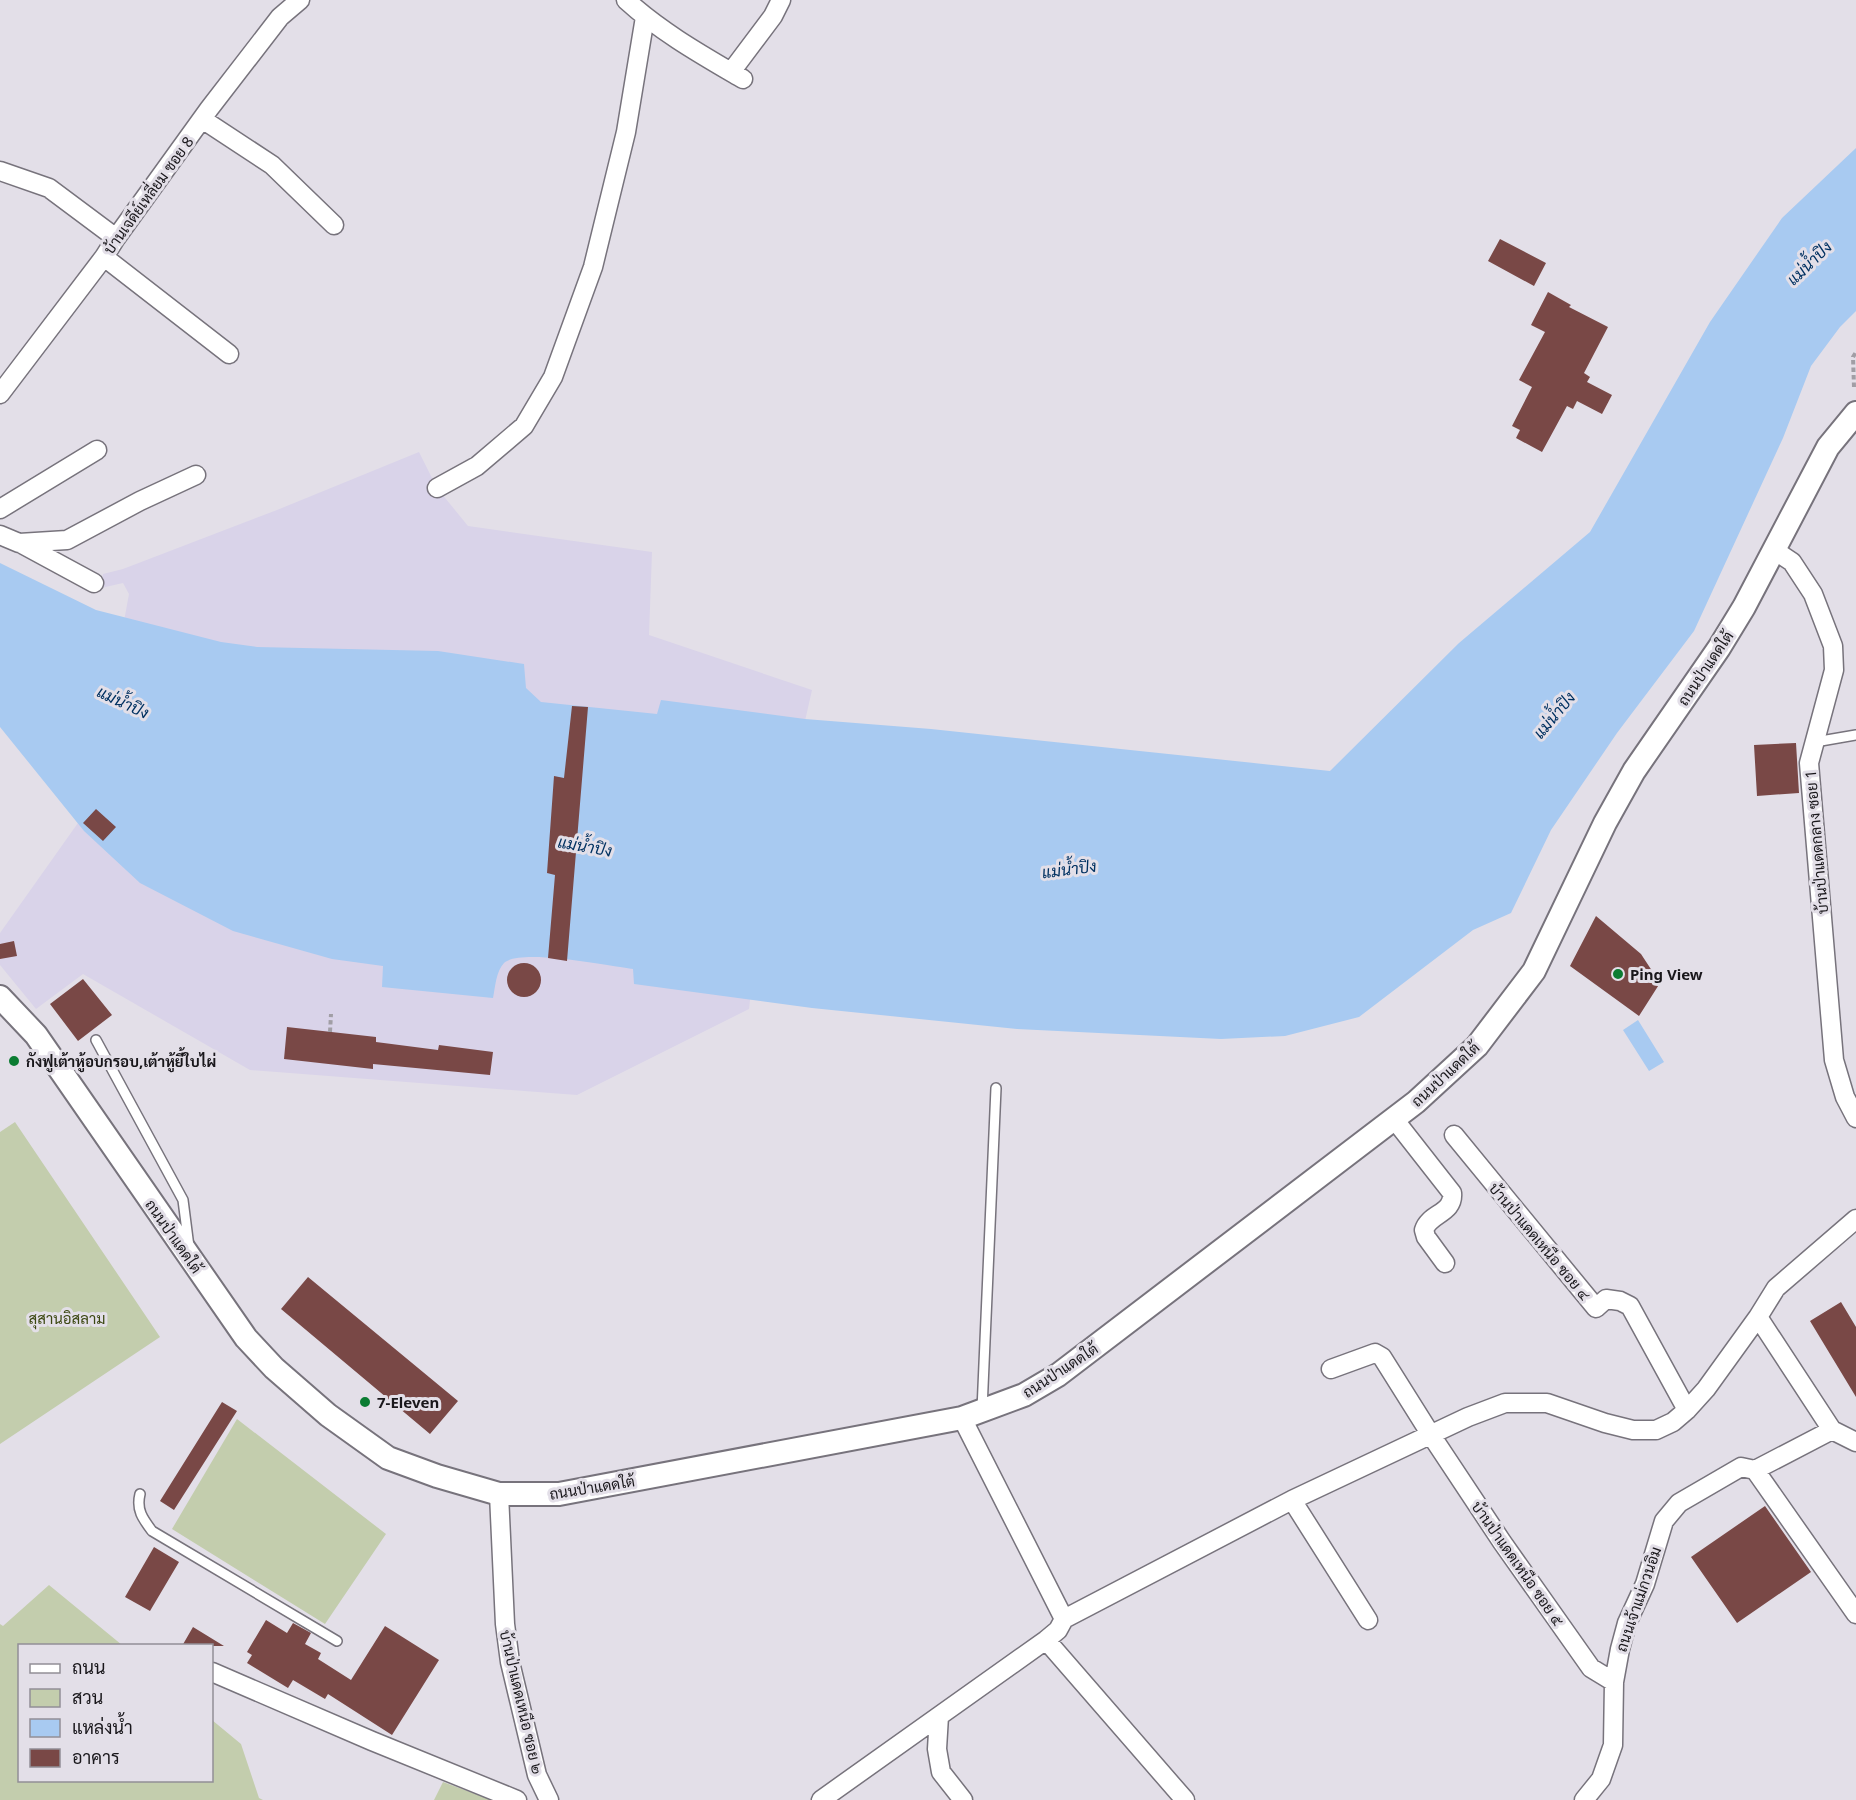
<svg xmlns="http://www.w3.org/2000/svg" width="1856" height="1800" viewBox="0 0 1856 1800" font-family="'Noto Sans',Sarabun,sans-serif">
<style>
.industrial{fill:#d9d3e9}
.green{fill:#c3cdad}
.water{fill:#a8caf1}
.building{fill:#794846}
.lines{fill:none;stroke-linecap:round;stroke-linejoin:round}
.service-casing{stroke:#77737c;stroke-width:12}
.minor-casing{stroke:#77737c;stroke-width:21}
.tertiary-casing{stroke:#77737c;stroke-width:26}
.path{stroke:#a19ea5;stroke-width:4;stroke-dasharray:4.5 3;stroke-linecap:butt}
.service{stroke:#fff;stroke-width:9}
.minor{stroke:#fff;stroke-width:18}
.tertiary{stroke:#fff;stroke-width:22}
.poi-dot{fill:#0b7c32;stroke:#e3dfe8;stroke-width:2}
.labels{text-anchor:middle;dominant-baseline:central;stroke-width:6;stroke-linejoin:round;paint-order:stroke}
.street-label{font-size:15px;fill:#19171b;stroke:#e3dfe8}
.poi-label{font-size:15px;font-weight:bold;fill:#19171b;stroke:#e3dfe8;text-anchor:start}
.park-label{font-size:15px;fill:#3b4711;stroke:#e3dfe8}
.water-label{font-size:16px;font-style:italic;fill:#003161;stroke:#e3dfe8}
</style>
<rect width="100%" height="100%" fill="#e3dfe8"/>
<path class="industrial" d="M 419,452 L 437,488 L 468,526 L 652,552 L 649,635 L 812,690 L 759,924 L 749,1009 L 577,1095 L 250,1070 L 83,974 L 36,1009 L 0,965 L 0,933 L 90,806 L 129,594 L 123,583 L 101,588 L 103,574 L 123,569 L 277,510 Z"/>
<path class="green" d="M 15,1122 L 160,1337 L 0,1444 L 0,1132 Z
M 237,1419 L 386,1534 L 325,1624 L 172,1529 Z
M 49,1585 L 122,1645 L 20,1646 L 20,1780 L 212,1780 L 212,1720 L 241,1744 L 259,1798 L 263,1800 L 0,1800 L 0,1624 L 3,1626 Z
M 443,1782 L 492,1800 L 434,1800 Z"/>
<path class="water" d="M 1856,148 L 1856,311 L 1840,327 L 1811,366 L 1783,438 L 1694,631 L 1617,733 L 1551,830 L 1511,913 L 1473,930 L 1359,1017 L 1285,1036 L 1221,1039 L 1017,1029 L 812,1008 L 634,984 L 633,969 C 609,966 520,948 504,963 C 496,971 495,988 493,998 L 382,987 L 383,966 L 332,959 L 233,931 L 140,883 L 84,831 L 0,727 L 0,563 L 96,610 L 221,642 L 257,647 L 438,651 L 524,664 L 526,688 L 541,702 L 657,714 L 661,700 L 805,719 L 931,729 L 1330,771 L 1459,643 L 1590,532 L 1710,322 L 1782,218 Z
M 1638,1020 L 1664,1062 L 1649,1071 L 1623,1030 Z"/>
<path class="building" d="M 1500,239 L 1546,263 L 1534,286 L 1488,261 Z
M 1548,292 L 1571,305 L 1569,307 L 1608,327 L 1584,373 L 1590,377 L 1587,382 L 1612,395 L 1602,414 L 1577,401 L 1573,409 L 1567,406 L 1542,452 L 1516,438 L 1520,430 L 1512,426 L 1532,387 L 1519,380 L 1545,332 L 1531,325 Z
M 572,706 L 588,707 L 567,961 L 548,958 L 555,875 L 547,873 L 554,776 L 564,778 Z
M 1796,743 L 1799,793 L 1757,796 L 1754,745 Z
M 96,809 L 116,827 L 103,841 L 83,823 Z
M 1596,916 L 1641,954 L 1660,983 L 1639,1016 L 1570,966 Z
M 14,941 L 17,956 L 0,959 L 0,944 Z
M507 980a17 17 0 1 1 34 0a17 17 0 1 1-34 0Z
M 83,979 L 112,1015 L 78,1041 L 50,1004 Z
M 287,1027 L 376,1037 L 376,1042 L 438,1050 L 439,1045 L 493,1052 L 490,1075 L 373,1064 L 373,1069 L 284,1059 Z
M 308,1277 L 458,1401 L 430,1434 L 281,1309 Z
M 1841,1302 L 1856,1327 L 1856,1397 L 1810,1321 Z
M 222,1402 L 237,1411 L 174,1510 L 160,1501 Z
M 1765,1506 L 1811,1572 L 1737,1623 L 1691,1557 Z
M 154,1547 L 179,1562 L 150,1611 L 125,1597 Z
M 266,1620 L 287,1633 L 293,1623 L 311,1633 L 305,1644 L 321,1653 L 318,1659 L 351,1680 L 385,1626 L 439,1660 L 392,1735 L 328,1694 L 325,1699 L 293,1680 L 288,1688 L 247,1663 L 252,1655 L 247,1652 Z
M 193,1627 L 224,1646 L 182,1646 Z"/>
<g class="lines">
<defs>
<path id="service" d="M 1815,742 L 1856,735
M 96,1040 L 183,1200 L 189,1247
M 982,1410 L 996,1088
M 140,1494 C 136,1510 143,1519 152,1531 L 337,1641"/>
<path id="minor" d="M 626,0 C 661,32 702,55 743,79
M 731,72 L 773,16 L 781,0
M 202,119 L 272,165 L 334,225
M 0,171 L 49,188 L 116,238
M 104,257 L 229,354
M 0,394 L 104,257 L 116,238 L 209,109 L 280,17 L 300,0
M 437,488 L 477,466 L 524,426 L 553,377 L 593,267 L 626,132 L 645,17
M 0,509 L 97,450
M 0,535 L 19,543 L 67,540 L 140,501 L 196,475
M 22,544 L 94,583
M 1774,550 L 1792,562 L 1813,594 L 1833,646 L 1834,670 L 1809,763 L 1834,1060 L 1845,1097 L 1856,1118
M 1394,1119 L 1452,1193 C 1454,1214 1429,1213 1424,1230 L 1426,1237 L 1445,1263
M 1454,1135 L 1596,1308 L 1606,1299 L 1620,1301 L 1630,1306 L 1687,1410
M 1856,1219 L 1776,1288 L 1758,1317 L 1832,1430 L 1856,1442
M 1331,1369 L 1375,1353 L 1382,1357 L 1431,1435 L 1502,1542 L 1591,1668 L 1614,1682
M 962,1418 L 1064,1619
M 1755,1470 L 1856,1614
M 499,1494 L 505,1624 L 510,1662 L 537,1775 L 549,1800
M 1292,1500 L 1368,1620
M 1046,1640 L 1185,1800
M 212,1672 L 372,1741 L 517,1800
M 939,1716 L 937,1749 L 941,1772 L 963,1800
M 821,1800 L 1046,1640 L 1058,1630 L 1064,1619 L 1292,1500 L 1468,1417 L 1505,1403 L 1547,1403 L 1605,1423 L 1633,1430 L 1656,1430 L 1673,1422 L 1687,1410 L 1706,1389 L 1758,1317
M 1584,1800 L 1601,1779 L 1613,1745 L 1614,1682 L 1620,1649 L 1627,1623 L 1645,1584 L 1664,1521 L 1679,1503 L 1741,1467 L 1755,1470 L 1832,1430"/>
<path id="tertiary" d="M 0,997 L 36,1035 L 246,1338 L 274,1368 L 328,1415 L 388,1458 L 437,1476 L 499,1494 L 559,1494 L 962,1418 L 1024,1395 L 1058,1375 L 1416,1102 L 1477,1046 L 1534,971 L 1605,823 L 1634,771 L 1719,648 L 1744,607 L 1828,447 L 1856,413"/>
</defs>
<use href="#service" class="service-casing"/>
<use href="#minor" class="minor-casing"/>
<use href="#tertiary" class="tertiary-casing"/>
<path class="path" d="M 1854,387 L 1853,357 L 1856,352
M 330,1032 L 331,1014"/>
<use href="#service" class="service"/>
<use href="#minor" class="minor"/>
<use href="#tertiary" class="tertiary"/>
</g>
<g class="poi-dot">
<circle cx="1618" cy="974" r="6"/>
<circle cx="14" cy="1061" r="6"/>
<circle cx="365" cy="1402" r="6"/>
</g>
<g class="labels">
<g class="street-label">
<text transform="translate(148 195) rotate(-54)">บ้านเจดีย์เหลี่ยม ซอย 8</text>
<text transform="translate(1705 668) rotate(-56)">ถนนป่าแดดใต้</text>
<text transform="translate(1816 842) rotate(-95)">บ้านป่าแดดกลาง ซอย 1</text>
<text transform="translate(1445 1074) rotate(-43)">ถนนป่าแดดใต้</text>
<text transform="translate(174 1236) rotate(55)">ถนนป่าแดดใต้</text>
<text transform="translate(1540 1241) rotate(50)">บ้านป่าแดดเหนือ ซอย ๔</text>
<text transform="translate(1060 1370) rotate(-33)">ถนนป่าแดดใต้</text>
<text transform="translate(592 1487) rotate(-9)">ถนนป่าแดดใต้</text>
<text transform="translate(1518 1563) rotate(55)">บ้านป่าแดดเหนือ ซอย ๕</text>
<text transform="translate(1638 1599) rotate(-71)">ถนนเจ้าแม่กวนอิม</text>
<text transform="translate(522 1702) rotate(77)">บ้านป่าแดดเหนือ ซอย ๒</text>
</g>
<g class="poi-label">
<text x="1630" y="974">Ping View</text>
<text x="26" y="1061">กังฟูเต้าหู้อบกรอบ,เต้าหู้ยี้ใบไผ่</text>
<text x="377" y="1402">7-Eleven</text>
</g>
<g class="park-label">
<text x="67" y="1318">สุสานอิสลาม</text>
</g>
<g class="water-label">
<text transform="translate(1809 263) rotate(-44)">แม่น้ำปิง</text>
<text transform="translate(123 702) rotate(25)">แม่น้ำปิง</text>
<text transform="translate(1554 715) rotate(-50)">แม่น้ำปิง</text>
<text transform="translate(585 846) rotate(10)">แม่น้ำปิง</text>
<text transform="translate(1069 869) rotate(-7)">แม่น้ำปิง</text>
</g>
</g>
<rect x="18" y="1644" width="195" height="138" fill="#e3dfe8" stroke="#928f96" stroke-width="1.5"/>
<rect x="30" y="1664" width="30" height="9" fill="#ffffff" stroke="#928f96" stroke-width="1.5"/>
<text x="72" y="1674" font-size="18" fill="#19171b">ถนน</text>
<rect x="30" y="1689" width="30" height="18" fill="#c3cdad" stroke="#928f96" stroke-width="1.5"/>
<text x="72" y="1704" font-size="18" fill="#19171b">สวน</text>
<rect x="30" y="1719" width="30" height="18" fill="#a8caf1" stroke="#928f96" stroke-width="1.5"/>
<text x="72" y="1734" font-size="18" fill="#19171b">แหล่งน้ำ</text>
<rect x="30" y="1749" width="30" height="18" fill="#794846" stroke="#928f96" stroke-width="1.5"/>
<text x="72" y="1764" font-size="18" fill="#19171b">อาคาร</text>
</svg>
